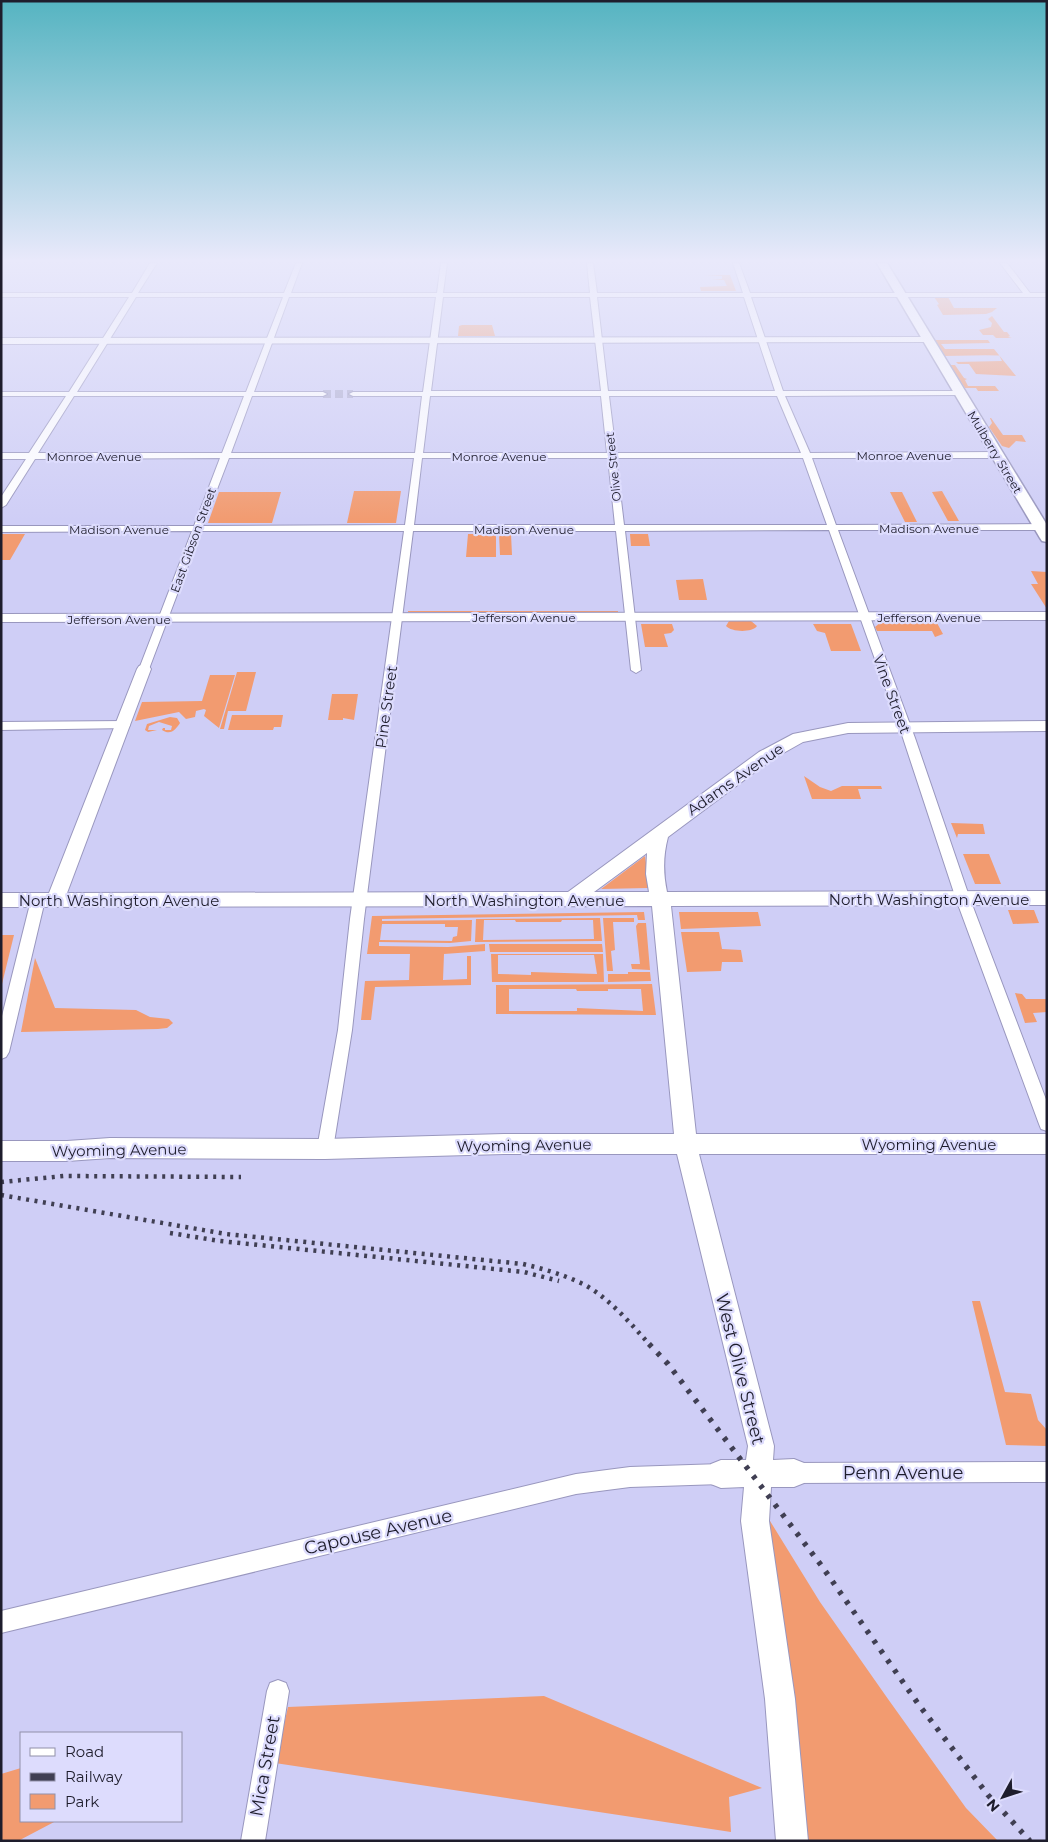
<svg xmlns="http://www.w3.org/2000/svg" width="1048" height="1842" viewBox="0 0 1048 1842" font-family="Montserrat,sans-serif">
<style>
.green{fill:#f29b70;fill-rule:evenodd}
.lines{fill:none;stroke-linecap:round;stroke-linejoin:round}
.street-tunnel{stroke:#acabce;stroke-width:8;stroke-dasharray:8 4;stroke-linecap:butt}
.street-casing{stroke:#9997be;stroke-width:2}
.secondary-casing{stroke:#9997be;stroke-width:2}
.primary-casing{stroke:#9997be;stroke-width:3}
.street{fill:#fff;fill-rule:evenodd}
.secondary{fill:#fff;fill-rule:evenodd}
.primary{fill:#fff;fill-rule:evenodd}
.rail-far1{stroke:#403f53;stroke-width:4.5;stroke-dasharray:3 5.5;stroke-linecap:butt}
.rail{stroke:#403f53;stroke-width:5.5;stroke-dasharray:4 8;stroke-linecap:butt}
.labels{text-anchor:middle;dominant-baseline:central;stroke-width:4.5;stroke-linejoin:round;paint-order:stroke}
.far-street-label{font-size:12px;fill:#1e1d2c;stroke:#dddcfd}
.street-label{font-size:15px;fill:#1e1d2c;stroke:#dddcfd}
.near-street-label{font-size:18px;fill:#1e1d2c;stroke:#dddcfd}
</style>
<rect width="100%" height="100%" fill="#cfcef6"/>
<path class="green" d="M 705,275 L 730,275 L 736,291 L 701,291 L 700,287 L 727,286 L 724,280 L 712,280 L 722,279 L 722,276 Z
M 934,297 L 948,297 L 954,308 L 997,308 L 992,312 L 986,314 L 943,315 L 937,305 L 939,304 Z
M 992,316 L 1004,332 L 1007,332 L 1010,336 L 1008,337 L 1012,338 L 996,338 L 993,335 L 983,335 L 979,330 L 991,327 L 992,323 L 988,319 Z
M 462,325 L 492,325 L 495,336 L 458,336 L 459,326 Z
M 935,340 L 988,340 L 990,343 L 941,344 L 945,349 L 994,349 L 1016,376 L 976,374 L 969,364 L 958,364 L 956,362 L 1002,361 L 999,355 L 944,356 Z
M 950,365 L 955,365 L 964,378 L 967,379 L 965,380 L 968,386 L 995,386 L 999,391 L 978,391 L 976,388 L 965,388 Z
M 990,418 L 991,418 L 1003,435 L 1022,435 L 1026,442 L 1016,441 L 1009,448 L 1002,446 L 989,427 L 992,423 Z
M 354,491 L 401,491 L 396,523 L 347,523 Z
M 942,491 L 959,521 L 948,521 L 932,492 Z
M 219,492 L 281,492 L 272,523 L 208,523 Z
M 890,492 L 902,492 L 917,522 L 905,522 Z
M 1,534 L 25,534 L 10,560 L 1,560 Z
M 468,534 L 496,534 L 496,557 L 466,557 Z
M 499,534 L 511,534 L 512,555 L 500,555 Z
M 630,534 L 648,534 L 650,546 L 631,546 Z
M 1031,571 L 1047,572 L 1047,609 L 1031,584 L 1038,584 Z
M 703,579 L 707,600 L 679,600 L 676,580 Z
M 408,611 L 618,611 L 618,612 L 408,612 Z
M 729,621 L 751,621 L 757,626 C 752,633 731,632 726,626 Z
M 880,623 L 937,623 L 943,634 L 935,637 L 932,631 L 877,631 L 875,627 Z
M 641,624 L 672,624 L 674,630 L 671,633 L 664,634 L 668,647 L 645,647 Z
M 813,624 L 851,624 L 861,651 L 831,651 L 825,633 L 817,631 Z
M 237,672 L 256,672 L 246,711 L 228,711 L 224,729 L 220,729 Z
M 210,675 L 235,675 L 219,728 L 204,716 L 206,710 L 204,709 L 196,711 L 195,717 L 186,719 L 179,712 L 135,721 L 142,702 L 202,701 Z
M 332,694 L 358,694 L 354,720 L 343,718 L 343,720 L 328,720 Z
M 232,715 L 283,715 L 281,727 L 274,727 L 273,730 L 228,730 Z
M 170,717 L 177,718 L 180,723 C 176,729 171,736 162,730 L 163,728 L 165,728 L 165,730 L 171,730 L 172,726 L 159,722 L 149,726 L 148,730 L 157,730 L 148,732 L 145,730 L 147,724 Z
M 804,776 L 820,787 L 831,791 L 842,786 L 881,786 L 882,789 L 858,789 L 861,799 L 812,799 Z
M 951,823 L 983,824 L 985,834 L 958,834 L 957,838 Z
M 963,854 L 989,854 L 1001,884 L 975,884 Z
M 645,856 L 649,884 L 648,888 L 601,889 Z
M 1008,910 L 1034,910 L 1039,923 L 1013,924 Z
M 644,912 L 645,920 L 638,920 L 637,915 L 382,919 L 382,921 L 472,920 L 471,941 L 450,943 L 379,942 L 379,946 L 448,947 L 485,944 L 485,951 L 444,954 L 443,980 L 467,979 L 467,956 L 471,956 L 471,985 L 375,987 L 371,1020 L 361,1020 L 365,981 L 409,980 L 410,954 L 367,954 L 372,916 ZM 382,924 L 445,924 L 445,927 L 458,927 L 457,936 L 453,937 L 452,941 L 380,940 Z
M 679,912 L 758,912 L 761,926 L 681,929 Z
M 600,918 L 602,941 L 475,942 L 476,919 ZM 515,920 L 516,922 L 561,922 L 562,920 L 593,920 L 594,939 L 483,940 L 484,920 Z
M 603,918 L 634,918 L 634,922 L 613,922 L 615,950 L 611,951 L 613,971 L 607,971 Z
M 638,923 L 646,923 L 650,970 L 632,969 L 631,964 L 640,964 L 636,926 Z
M 681,932 L 719,932 L 722,949 L 741,950 L 743,962 L 722,962 L 721,971 L 687,972 Z
M 1,935 L 14,935 L 1,988 Z
M 489,944 L 602,944 L 603,952 L 490,952 Z
M 491,954 L 603,954 L 604,982 L 492,982 ZM 498,955 L 594,955 L 597,974 L 531,972 L 531,975 L 498,974 Z
M 35,958 L 55,1008 L 136,1010 L 150,1017 L 169,1019 L 173,1023 L 167,1028 L 158,1029 L 21,1032 Z
M 628,972 L 650,972 L 651,981 L 608,982 L 608,974 L 628,974 Z
M 652,984 L 656,1015 L 496,1014 L 496,985 ZM 509,989 L 576,989 L 577,991 L 608,991 L 608,989 L 641,989 L 643,1011 L 577,1008 L 577,1011 L 509,1011 Z
M 1015,993 L 1022,994 L 1026,999 L 1047,999 L 1047,1012 L 1033,1013 L 1037,1022 L 1025,1023 Z
M 972,1301 L 980,1301 L 1005,1392 L 1031,1394 L 1038,1420 L 1047,1430 L 1047,1446 L 1006,1445 Z
M 762,1508 L 820,1602 L 888,1699 L 966,1808 L 998,1841 L 808,1841 Z
M 544,1696 L 762,1788 L 729,1797 L 731,1832 L 275,1763 L 288,1707 Z
M 21,1768 L 21,1821 L 56,1821 L 18,1841 L 1,1841 L 1,1774 Z"/>
<g class="lines">
<path class="street-tunnel" d="M 323,394 L 353,394"/>
<defs>
<path id="street" d="M 150,263 L 157,263 L 138,293 L 284,293 L 296,263 L 302,263 L 291,293 L 437,293 L 441,263 L 447,263 L 443,293 L 590,293 L 587,263 L 593,263 L 597,293 L 743,293 L 733,263 L 739,263 L 750,293 L 1023,293 L 1000,263 L 1007,263 L 1030,293 L 1047,293 L 1047,297 L 751,297 L 783,391 L 960,391 L 964,393 L 960,395 L 785,396 L 810,453 L 997,452 L 1001,455 L 997,458 L 812,458 L 836,525 L 1047,524 L 1047,530 L 838,530 L 915,738 L 970,899 L 1047,1102 L 1047,1131 L 1041,1129 L 1039,1124 L 956,899 L 903,738 L 829,530 L 625,531 L 641,670 L 636,673 L 631,670 L 616,531 L 413,531 L 364,919 L 352,1030 L 333,1149 L 331,1154 L 325,1157 L 319,1154 L 317,1149 L 338,1030 L 350,919 L 404,531 L 201,531 L 149,669 L 144,672 L 139,669 L 192,531 L 1,532 L 1,526 L 194,526 L 220,458 L 35,459 L 6,505 L 1,508 L 1,497 L 26,459 L 1,459 L 1,453 L 29,453 L 66,396 L 1,396 L 1,392 L 69,392 L 129,297 L 1,297 L 1,293 L 132,293 ZM 136,297 L 283,297 L 246,392 L 77,392 ZM 289,297 L 436,297 L 423,392 L 353,392 L 349,394 L 353,396 L 422,396 L 415,453 L 231,453 L 252,396 L 323,396 L 327,394 L 323,392 L 254,392 ZM 443,297 L 590,297 L 601,391 L 431,391 ZM 597,297 L 744,297 L 775,391 L 608,391 ZM 74,396 L 244,396 L 222,453 L 38,453 ZM 430,396 L 601,396 L 607,453 L 423,453 ZM 609,396 L 777,396 L 801,453 L 616,453 ZM 229,458 L 414,458 L 405,525 L 203,526 ZM 422,458 L 608,458 L 615,525 L 414,525 ZM 616,458 L 803,458 L 827,525 L 624,525 Z
M 124,721 L 128,722 L 130,725 L 128,728 L 1,730 L 1,722 Z
M 38,895 L 43,896 L 45,900 L 9,1052 L 6,1057 L 1,1059 L 1,1020 L 31,900 L 33,896 Z
M 1047,1462 L 1047,1482 L 794,1483 L 787,1480 L 784,1473 L 787,1466 L 794,1463 Z
M 721,1464 L 728,1467 L 731,1474 L 728,1481 L 721,1484 L 630,1487 L 576,1494 L 1,1633 L 1,1611 L 576,1474 L 630,1467 Z
M 278,1680 L 286,1683 L 289,1691 L 265,1841 L 241,1841 L 267,1691 L 270,1683 Z"/>
<path id="secondary" d="M 928,337 L 933,340 L 932,342 L 1,344 L 1,338 Z
M 1047,612 L 1047,620 L 1,622 L 1,614 Z
M 144,664 L 149,666 L 151,669 L 67,893 L 568,892 L 759,752 L 793,734 L 848,723 L 1047,721 L 1047,731 L 848,733 L 803,742 L 771,760 L 668,837 C 663,856 663,873 667,892 L 1047,891 L 1047,905 L 671,906 L 696,1134 L 1047,1134 L 1047,1154 L 699,1154 L 774,1446 L 773,1460 L 794,1459 L 804,1463 L 808,1473 L 804,1483 L 794,1487 L 771,1487 L 769,1521 L 795,1699 L 808,1841 L 776,1841 L 765,1699 L 741,1521 L 744,1487 L 721,1488 L 711,1484 L 707,1474 L 711,1464 L 721,1460 L 746,1460 L 748,1446 L 677,1154 L 504,1154 L 325,1159 L 110,1158 L 67,1161 L 1,1161 L 1,1141 L 67,1141 L 110,1138 L 325,1139 L 504,1134 L 674,1134 L 652,906 L 1,907 L 1,893 L 49,893 L 137,669 L 139,666 ZM 647,853 L 646,874 L 649,892 L 594,892 Z"/>
<path id="primary" d="M 877,263 L 887,263 L 1047,525 L 1047,542 L 1042,541 L 1040,538 Z"/>
</defs>
<use href="#street" class="street-casing"/>
<use href="#secondary" class="secondary-casing"/>
<use href="#primary" class="primary-casing"/>
<use href="#street" class="street"/>
<use href="#secondary" class="secondary"/>
<use href="#primary" class="primary"/>
<path class="rail-far1" d="M 1,1182 L 64,1176 L 241,1177
M 1,1195 L 226,1234 L 523,1264 C 544,1269 565,1275 585,1285 C 610,1299 631,1324 650,1345
M 170,1233 L 220,1241 L 524,1272 L 559,1281"/>
<path class="rail" d="M 649,1344 L 668,1364 L 821,1565 L 919,1705 L 988,1795 L 1030,1841"/>
</g>
<linearGradient id="sky" x2="0" y2="1"><stop stop-color="#55b4c1"/><stop offset="0.5" stop-color="#e9e9fb"/><stop offset="1" stop-color="#e9e9fb" stop-opacity="0"/></linearGradient>
<rect width="1048" height="521" fill="url(#sky)"/>
<g class="labels">
<g class="far-street-label">
<text transform="translate(995 452) rotate(59)">Mulberry Street</text>
<text x="904" y="455">Monroe Avenue</text>
<text x="94" y="456">Monroe Avenue</text>
<text x="499" y="456">Monroe Avenue</text>
<text transform="translate(613 467) rotate(-96)">Olive Street</text>
<text x="929" y="528">Madison Avenue</text>
<text x="119" y="529">Madison Avenue</text>
<text x="524" y="529">Madison Avenue</text>
<text transform="translate(193 540) rotate(-70)">East Gibson Street</text>
<text x="524" y="617">Jefferson Avenue</text>
<text x="929" y="617">Jefferson Avenue</text>
<text x="119" y="619">Jefferson Avenue</text>
</g>
<g class="street-label">
<text transform="translate(892 694) rotate(70)">Vine Street</text>
<text transform="translate(386 707) rotate(-82)">Pine Street</text>
<text transform="translate(735 779) rotate(-35)">Adams Avenue</text>
<text x="929" y="899">North Washington Avenue</text>
<text x="119" y="900">North Washington Avenue</text>
<text x="524" y="900">North Washington Avenue</text>
<text x="929" y="1144">Wyoming Avenue</text>
<text transform="translate(524 1145) rotate(-1)">Wyoming Avenue</text>
<text transform="translate(119 1150) rotate(-1)">Wyoming Avenue</text>
</g>
<g class="near-street-label">
<text transform="translate(740 1369) rotate(76)">West Olive Street</text>
<text x="903" y="1473">Penn Avenue</text>
<text transform="translate(378 1532) rotate(-13)">Capouse Avenue</text>
<text transform="translate(265 1766) rotate(-80)">Mica Street</text>
</g>
</g>
<rect width="1048" height="1842" fill="none" stroke="#1e1d2c" stroke-width="5"/>
<rect x="20" y="1732" width="162" height="90" fill="#dddcfd" stroke="#9190a9"/>
<rect x="30" y="1748" width="25" height="8" fill="#ffffff" stroke="#9190a9"/>
<text x="65" y="1757" font-size="15" fill="#1e1d2c">Road</text>
<rect x="30" y="1773" width="25" height="8" fill="#403f53" stroke="#9190a9"/>
<text x="65" y="1782" font-size="15" fill="#1e1d2c">Railway</text>
<rect x="30" y="1794" width="25" height="15" fill="#f29b70" stroke="#9190a9"/>
<text x="65" y="1807" font-size="15" fill="#1e1d2c">Park</text>
<g transform="translate(1003 1797) rotate(230)" stroke="#dddcfd" stroke-width="4" paint-order="stroke">
<path d="M0-4L9 19L0 12L-9 19Z" fill="#1e1d2c"/>
<text y="-8" font-size="14" font-weight="bold" text-anchor="middle" fill="#1e1d2c">N</text>
</g>
</svg>
